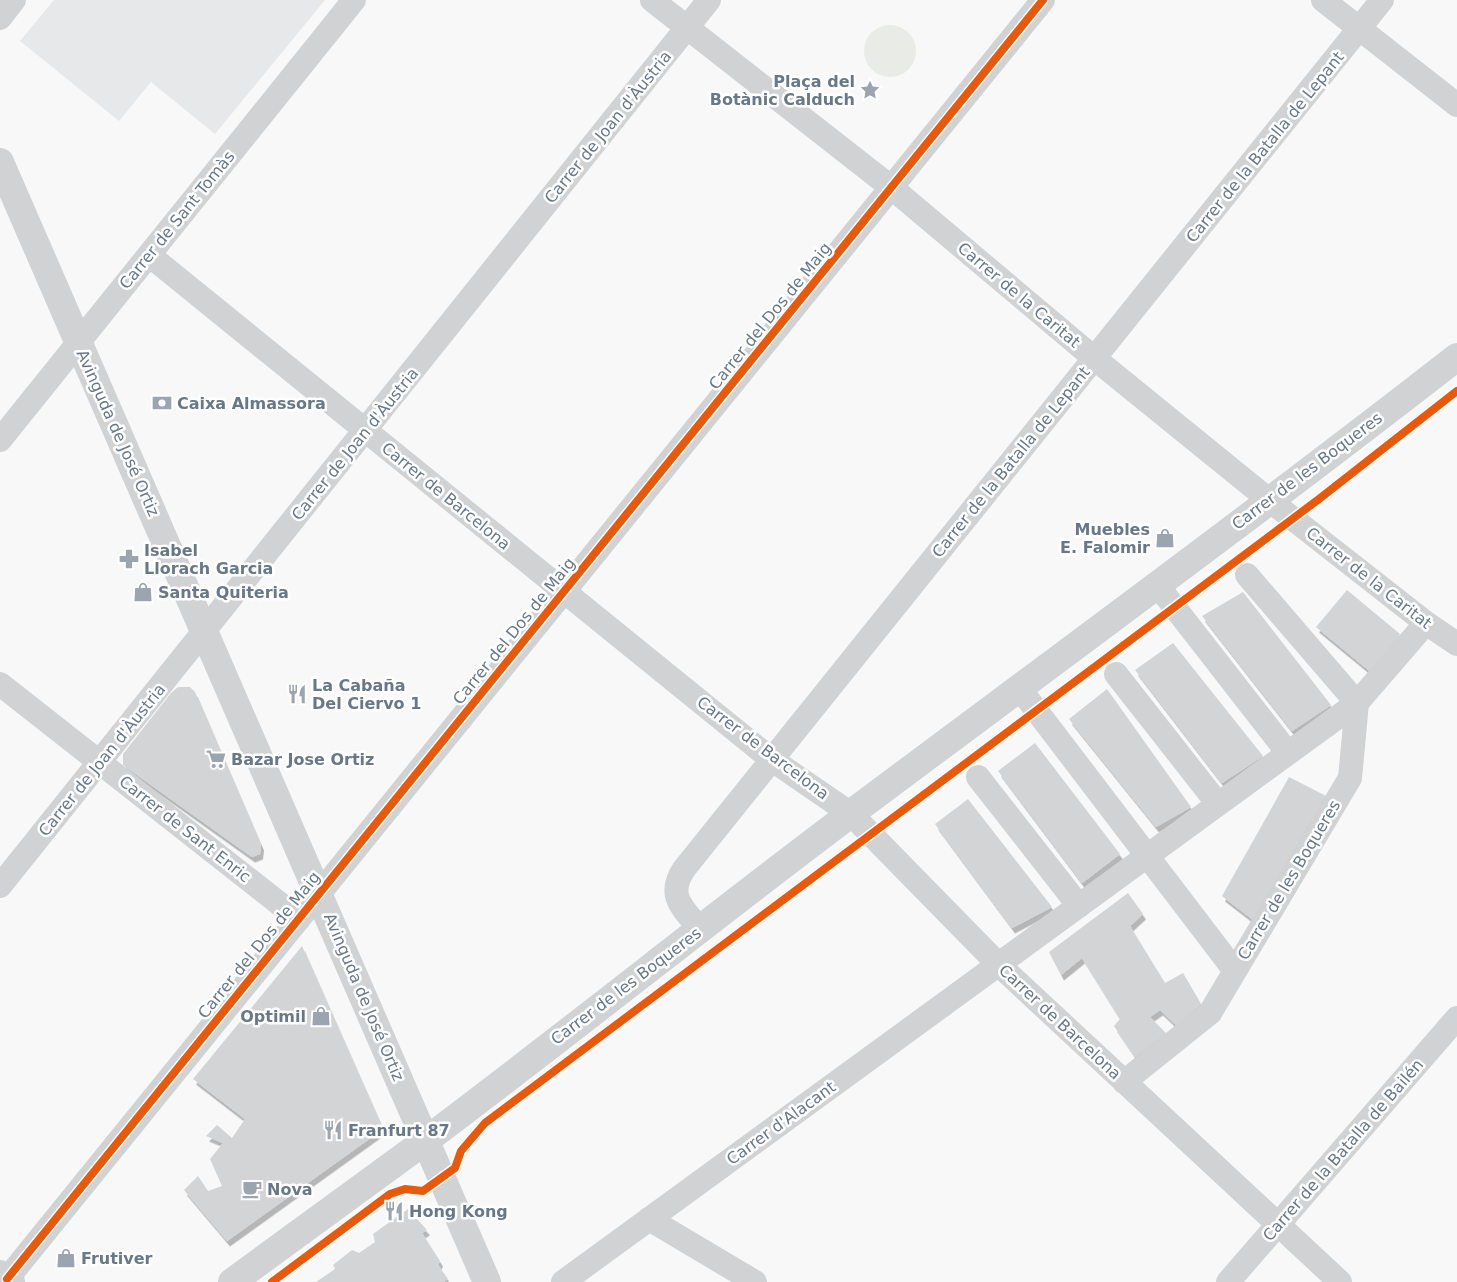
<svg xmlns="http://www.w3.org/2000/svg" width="1457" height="1282" viewBox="0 0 1457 1282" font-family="'DejaVu Sans',sans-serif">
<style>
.built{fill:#e7e8e9}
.green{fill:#e8ebe6}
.building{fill:#d3d4d5;filter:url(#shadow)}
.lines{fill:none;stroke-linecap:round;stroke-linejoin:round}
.minor{stroke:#d0d2d3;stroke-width:24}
.tertiary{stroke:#d0d2d3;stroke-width:28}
.cycleway-casing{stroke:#fff;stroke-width:11}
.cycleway{stroke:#e8590c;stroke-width:8}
.labels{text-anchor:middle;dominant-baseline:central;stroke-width:5;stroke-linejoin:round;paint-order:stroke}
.poi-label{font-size:16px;font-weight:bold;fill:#677889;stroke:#fff;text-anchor:start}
.street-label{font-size:16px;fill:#677889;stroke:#fff}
</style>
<defs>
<filter id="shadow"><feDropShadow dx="3" dy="5.5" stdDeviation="0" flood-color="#0004"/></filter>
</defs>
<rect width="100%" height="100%" fill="#f8f8f8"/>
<path class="built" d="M 54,0 L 325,0 L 215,134 L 151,82 L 119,121 L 20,41 Z"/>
<path class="green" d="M864 51a26 26 0 1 1 52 0a26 26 0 1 1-52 0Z"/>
<path class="building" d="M 1347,590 L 1400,634 L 1372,673 L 1316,627 Z
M 1243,592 L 1331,705 L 1292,731 L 1202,616 Z
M 1173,643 L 1263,756 L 1222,783 L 1135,670 Z
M 178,687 L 190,687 L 195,692 L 261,845 L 260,854 L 252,857 L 123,765 L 123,754 L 171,693 Z
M 1107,689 L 1191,807 L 1156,827 L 1069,719 Z
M 1035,743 L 1120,854 L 1082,883 L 998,771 Z
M 1289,777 L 1332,799 L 1257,923 L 1222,896 Z
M 968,799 L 1052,907 L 1012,928 L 935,824 Z
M 1128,893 L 1143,914 L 1130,926 L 1165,983 L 1183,973 L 1201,1004 L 1176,1025 L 1160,1010 L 1150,1017 L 1166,1033 L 1135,1057 L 1114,1026 L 1120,1019 L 1082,958 L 1061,975 L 1049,952 Z
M 302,946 L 383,1129 L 227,1241 L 184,1190 L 198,1176 L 208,1191 L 222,1186 L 210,1159 L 223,1143 L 206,1136 L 217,1125 L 232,1138 L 245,1119 L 193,1079 Z
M 408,1209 L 427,1230 L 422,1233 L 440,1261 L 438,1265 L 448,1279 L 443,1282 L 316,1282 L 335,1269 L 333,1265 L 352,1250 L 359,1253 L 375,1242 L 373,1234 Z"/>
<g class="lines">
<path class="minor" d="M 652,0 L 892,188 L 1094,358 L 1269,500 L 1426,623 L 1457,644
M 1323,0 L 1457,105
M 0,18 L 14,0
M 149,255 L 771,759 L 851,814 L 999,965 L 1340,1282
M 0,440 L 354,0
M 1158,586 L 1288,753
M 1116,674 L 1218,804
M 0,684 L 299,919
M 1020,689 L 1235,971
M 978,777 L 1079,906
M 0,886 L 709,0
M 700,929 C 683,908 666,896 684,869 L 1382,0
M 1124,1082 L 1210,1013 L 1350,778 L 1357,703 L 1247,575
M 649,1219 L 755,1282
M 7,1279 L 1043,0
M 563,1282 L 1357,703 L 1426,623
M 1228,1282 L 1457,1018"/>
<path class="tertiary" d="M 0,162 L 487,1282
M 0,1274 L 11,1282
M 232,1282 C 296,1235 361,1188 425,1141 C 569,1033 709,920 853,812 C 1055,661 1258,512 1457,357"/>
<defs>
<path id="cycleway" d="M 7,1279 L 1043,0
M 272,1282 L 390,1194 L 405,1189 L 423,1191 L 455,1168 L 461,1151 L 485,1123 L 1319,499 L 1457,391"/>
</defs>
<use href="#cycleway" class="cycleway-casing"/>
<use href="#cycleway" class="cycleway"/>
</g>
<defs>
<symbol id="sight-bare" viewBox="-9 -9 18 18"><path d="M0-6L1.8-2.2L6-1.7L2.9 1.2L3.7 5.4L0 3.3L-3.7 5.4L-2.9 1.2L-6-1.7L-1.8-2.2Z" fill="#9aa5b0" stroke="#fff" stroke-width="2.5" paint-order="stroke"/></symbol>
<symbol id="bank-bare" viewBox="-9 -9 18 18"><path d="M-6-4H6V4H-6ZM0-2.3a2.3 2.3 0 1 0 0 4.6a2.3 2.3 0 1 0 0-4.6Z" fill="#9aa5b0" stroke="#fff" stroke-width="2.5" paint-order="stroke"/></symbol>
<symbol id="shop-bare" viewBox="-9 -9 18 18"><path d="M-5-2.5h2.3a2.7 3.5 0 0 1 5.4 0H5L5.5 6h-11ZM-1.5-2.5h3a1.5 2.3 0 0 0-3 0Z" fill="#9aa5b0" stroke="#fff" stroke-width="2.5" paint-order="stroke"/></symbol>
<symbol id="pharmacy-bare" viewBox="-9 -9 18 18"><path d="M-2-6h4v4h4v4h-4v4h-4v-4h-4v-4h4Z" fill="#9aa5b0" stroke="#fff" stroke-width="2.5" paint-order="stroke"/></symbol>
<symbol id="restaurant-bare" viewBox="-9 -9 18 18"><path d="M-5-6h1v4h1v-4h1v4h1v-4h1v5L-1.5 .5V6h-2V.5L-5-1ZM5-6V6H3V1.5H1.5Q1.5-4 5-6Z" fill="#9aa5b0" stroke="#fff" stroke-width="2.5" paint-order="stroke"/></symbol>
<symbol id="supermarket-bare" viewBox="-9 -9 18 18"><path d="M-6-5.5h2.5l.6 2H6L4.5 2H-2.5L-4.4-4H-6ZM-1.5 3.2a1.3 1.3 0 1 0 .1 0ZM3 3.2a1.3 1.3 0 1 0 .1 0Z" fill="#9aa5b0" stroke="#fff" stroke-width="2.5" paint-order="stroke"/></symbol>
<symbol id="cafe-bare" viewBox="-9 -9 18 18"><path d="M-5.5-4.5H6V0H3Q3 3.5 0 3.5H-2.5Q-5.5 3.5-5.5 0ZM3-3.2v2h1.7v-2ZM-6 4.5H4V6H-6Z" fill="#9aa5b0" stroke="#fff" stroke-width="2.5" paint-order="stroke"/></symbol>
</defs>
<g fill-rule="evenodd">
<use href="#sight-bare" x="856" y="76" width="28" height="28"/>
<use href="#bank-bare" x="148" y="389" width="28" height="28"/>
<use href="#shop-bare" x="1151" y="524" width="28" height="28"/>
<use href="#pharmacy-bare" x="115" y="545" width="28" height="28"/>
<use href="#shop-bare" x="129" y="578" width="28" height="28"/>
<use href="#restaurant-bare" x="283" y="680" width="28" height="28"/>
<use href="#supermarket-bare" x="202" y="745" width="28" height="28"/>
<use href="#shop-bare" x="307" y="1002" width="28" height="28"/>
<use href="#restaurant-bare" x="319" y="1116" width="28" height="28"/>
<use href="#cafe-bare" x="238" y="1175" width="28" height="28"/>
<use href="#restaurant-bare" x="380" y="1197" width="28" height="28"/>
<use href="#shop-bare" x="52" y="1244" width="28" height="28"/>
</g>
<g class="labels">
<g class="poi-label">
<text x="855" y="81" text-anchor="end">Plaça del<tspan x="855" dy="18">Botànic Calduch</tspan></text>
<text x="177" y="403">Caixa Almassora</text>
<text x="1150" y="529" text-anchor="end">Muebles<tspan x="1150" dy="18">E. Falomir</tspan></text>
<text x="144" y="550">Isabel<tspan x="144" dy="18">Llorach Garcia</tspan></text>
<text x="158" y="592">Santa Quiteria</text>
<text x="312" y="685">La Cabaña<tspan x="312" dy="18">Del Ciervo 1</tspan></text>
<text x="231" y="759">Bazar Jose Ortiz</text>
<text x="306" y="1016" text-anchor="end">Optimil</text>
<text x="348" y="1130">Franfurt 87</text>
<text x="267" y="1189">Nova</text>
<text x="409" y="1211">Hong Kong</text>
<text x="81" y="1258">Frutiver</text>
</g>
<g class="street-label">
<text transform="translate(608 127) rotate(-51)">Carrer de Joan d'Àustria</text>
<text transform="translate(1265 147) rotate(-51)">Carrer de la Batalla de Lepant</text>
<text transform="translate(177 220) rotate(-51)">Carrer de Sant Tomàs</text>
<text transform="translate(1019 295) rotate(40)">Carrer de la Caritat</text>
<text transform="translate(770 316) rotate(-51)">Carrer del Dos de Maig</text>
<text transform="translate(118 433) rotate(66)">Avinguda de José Ortiz</text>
<text transform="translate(355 444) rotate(-51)">Carrer de Joan d'Àustria</text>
<text transform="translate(1011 462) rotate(-51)">Carrer de la Batalla de Lepant</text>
<text transform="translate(1307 471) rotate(-37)">Carrer de les Boqueres</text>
<text transform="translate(446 496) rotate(39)">Carrer de Barcelona</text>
<text transform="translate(1369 578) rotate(38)">Carrer de la Caritat</text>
<text transform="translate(514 631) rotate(-51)">Carrer del Dos de Maig</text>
<text transform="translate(763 748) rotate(37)">Carrer de Barcelona</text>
<text transform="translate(102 760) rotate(-51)">Carrer de Joan d'Àustria</text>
<text transform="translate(185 829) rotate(38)">Carrer de Sant Enric</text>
<text transform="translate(1289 880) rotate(-59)">Carrer de les Boqueres</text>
<text transform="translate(259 945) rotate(-51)">Carrer del Dos de Maig</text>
<text transform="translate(626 986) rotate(-37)">Carrer de les Boqueres</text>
<text transform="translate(364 997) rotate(67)">Avinguda de José Ortiz</text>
<text transform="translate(1060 1022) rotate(43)">Carrer de Barcelona</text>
<text transform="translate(781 1123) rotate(-36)">Carrer d'Alacant</text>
<text transform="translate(1343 1150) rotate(-49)">Carrer de la Batalla de Bailén</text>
</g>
</g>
</svg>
